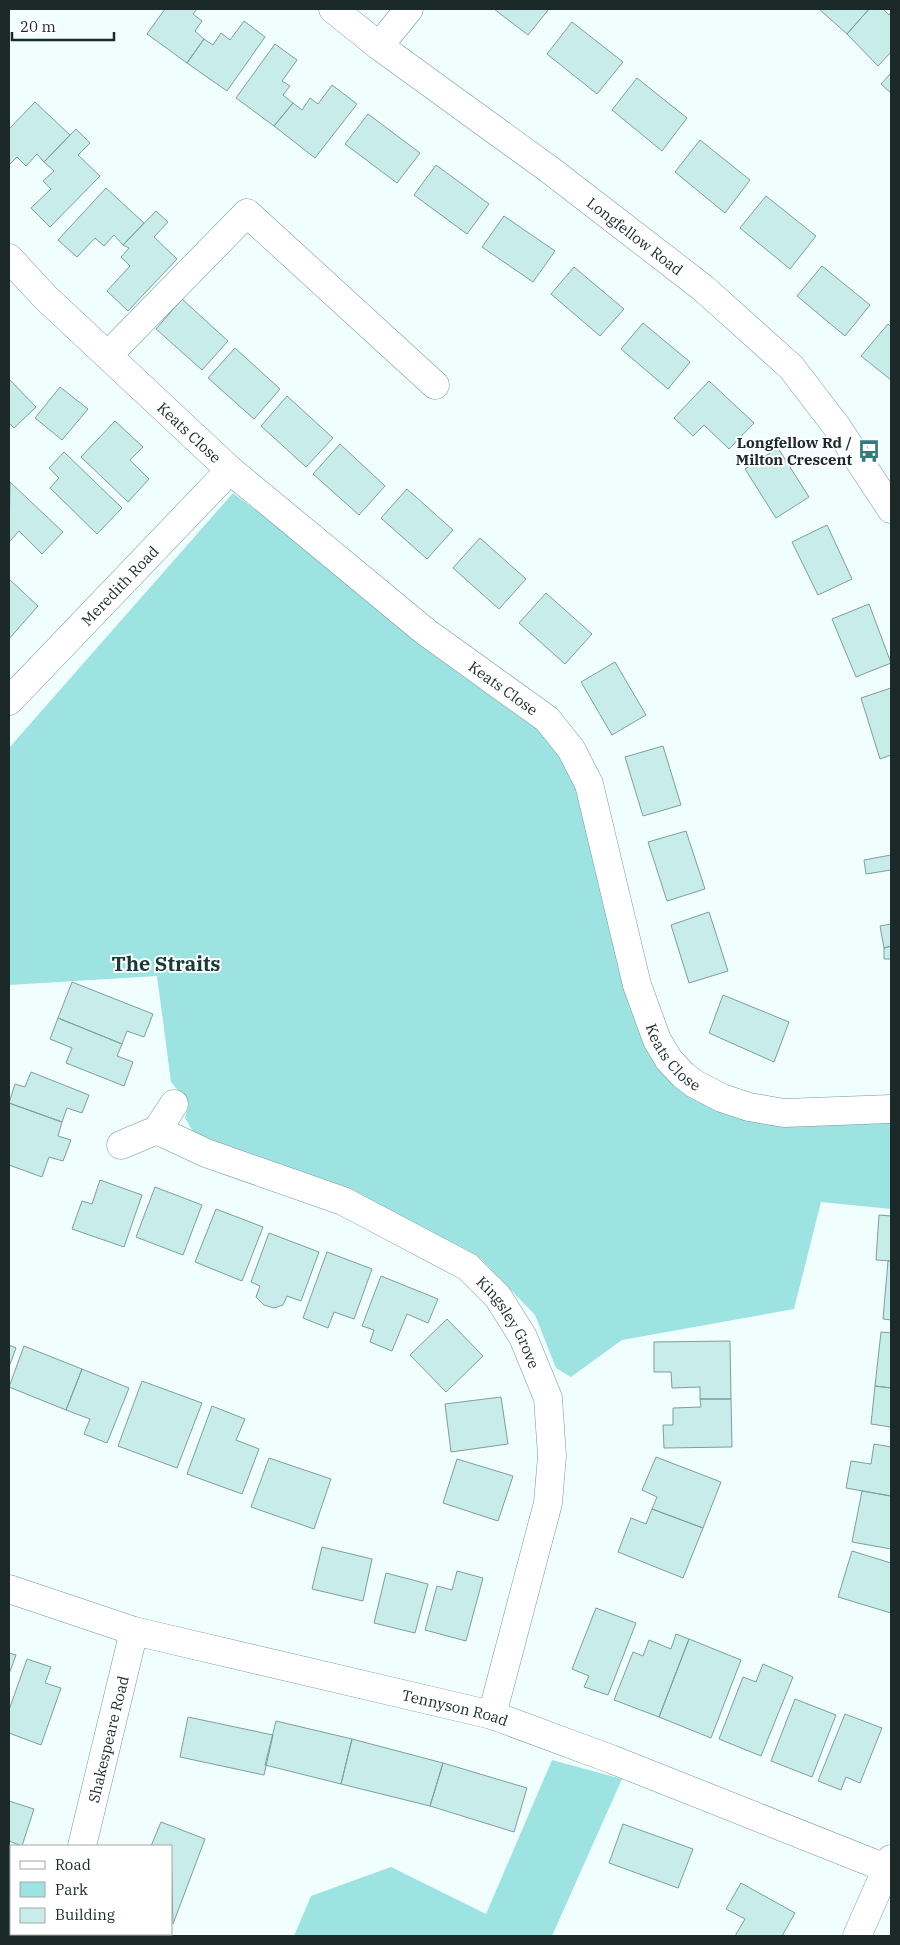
<svg xmlns="http://www.w3.org/2000/svg" width="900" height="1945" viewBox="0 0 900 1945" font-family="'IBM Plex Serif',serif">
<style>
.green{fill:#9ce3e1}
.building{fill:#c7ecea;stroke:#7d9f9e}
.lines{fill:none;stroke-linecap:round;stroke-linejoin:round}
.minor-casing{stroke:#769897;stroke-width:29}
.minor{stroke:#fff;stroke-width:28}
.labels{text-anchor:middle;dominant-baseline:central;stroke-width:4;stroke-linejoin:round;paint-order:stroke}
.street-label{font-size:15px;fill:#1b2929;stroke:#fff}
.poi-label{font-size:15px;font-weight:bold;fill:#1b2929;stroke:#fff;text-anchor:end}
.district-label{font-size:20px;font-weight:bold;fill:#173939;stroke:#fff}
</style>
<rect width="100%" height="100%" fill="#f0fefe"/>
<path class="green" d="M 233,493 L 545,728 L 566,761 L 682,1088 L 891,1122 L 891,1209 L 821,1202 L 794,1309 L 622,1340 L 571,1377 L 556,1368 L 535,1315 L 481,1259 L 346,1187 L 195,1135 L 185,1118 L 189,1104 L 171,1082 L 157,976 L 9,985 L 9,748 Z
M 552,1760 L 622,1779 L 552,1936 L 294,1936 L 311,1896 L 391,1867 L 486,1914 Z"/>
<path class="building" d="M 165,9 L 197,9 L 193,14 L 202,21 L 195,31 L 204,39 L 187,63 L 147,34 Z
M 494,9 L 549,9 L 528,35 Z
M 819,9 L 869,9 L 847,34 Z
M 869,9 L 883,9 L 889,15 L 891,12 L 891,52 L 878,66 L 847,34 Z
M 244,21 L 265,37 L 227,91 L 187,63 L 204,39 L 213,45 L 221,33 L 230,40 Z
M 572,22 L 623,62 L 597,94 L 547,54 Z
M 275,44 L 297,60 L 282,81 L 290,86 L 283,95 L 293,103 L 274,126 L 236,98 Z
M 891,73 L 891,93 L 881,84 Z
M 637,78 L 687,118 L 662,151 L 612,110 Z
M 332,85 L 357,104 L 315,158 L 274,126 L 293,103 L 302,110 L 310,98 L 318,104 Z
M 35,102 L 70,135 L 44,162 L 37,154 L 26,166 L 17,157 L 9,165 L 9,129 Z
M 368,114 L 420,153 L 397,183 L 345,144 Z
M 76,129 L 90,143 L 78,155 L 100,176 L 50,227 L 31,208 L 51,189 L 43,181 L 54,171 L 44,162 Z
M 700,140 L 750,180 L 725,213 L 675,172 Z
M 436,165 L 489,204 L 467,234 L 414,195 Z
M 106,188 L 144,223 L 123,245 L 114,235 L 104,246 L 95,238 L 77,257 L 58,240 Z
M 766,196 L 816,236 L 790,269 L 740,228 Z
M 156,211 L 168,222 L 154,237 L 177,259 L 128,311 L 107,291 L 130,266 L 121,257 L 129,248 L 123,245 Z
M 504,216 L 555,251 L 533,282 L 482,247 Z
M 822,266 L 870,305 L 845,336 L 797,296 Z
M 574,267 L 624,309 L 600,336 L 551,294 Z
M 182,299 L 228,341 L 202,370 L 156,329 Z
M 643,323 L 690,362 L 668,389 L 621,349 Z
M 888,324 L 891,327 L 891,380 L 861,356 Z
M 235,348 L 280,389 L 254,419 L 208,378 Z
M 9,379 L 36,407 L 14,428 L 9,423 Z
M 709,381 L 754,423 L 729,449 L 704,425 L 693,436 L 674,418 Z
M 60,387 L 88,409 L 62,440 L 35,418 Z
M 287,396 L 333,438 L 306,467 L 261,426 Z
M 115,421 L 143,447 L 130,460 L 149,479 L 128,502 L 81,457 Z
M 340,444 L 385,486 L 359,515 L 313,474 Z
M 778,448 L 809,497 L 776,518 L 745,469 Z
M 64,452 L 122,508 L 97,534 L 50,488 L 59,478 L 49,468 Z
M 10,482 L 63,532 L 42,554 L 19,531 L 9,542 Z
M 407,489 L 453,530 L 427,559 L 381,518 Z
M 827,525 L 852,579 L 818,595 L 792,542 Z
M 480,538 L 526,579 L 499,609 L 453,568 Z
M 10,580 L 38,606 L 9,639 L 9,581 Z
M 546,593 L 592,634 L 565,664 L 519,623 Z
M 869,604 L 891,663 L 856,677 L 832,619 Z
M 615,662 L 646,715 L 612,735 L 581,682 Z
M 891,688 L 891,755 L 880,759 L 861,698 Z
M 663,746 L 681,805 L 643,816 L 625,757 Z
M 686,831 L 705,889 L 667,901 L 648,842 Z
M 891,855 L 891,870 L 866,874 L 864,860 Z
M 709,912 L 728,971 L 689,983 L 671,925 Z
M 891,924 L 891,946 L 884,948 L 880,926 Z
M 891,946 L 891,959 L 884,959 L 884,948 Z
M 72,982 L 153,1014 L 144,1037 L 127,1031 L 122,1044 L 58,1018 Z
M 723,995 L 789,1022 L 774,1062 L 709,1033 Z
M 58,1018 L 122,1044 L 117,1056 L 133,1062 L 124,1086 L 66,1063 L 72,1048 L 50,1039 Z
M 31,1072 L 89,1095 L 82,1113 L 67,1108 L 62,1122 L 9,1103 L 15,1084 L 25,1087 Z
M 9,1103 L 62,1122 L 58,1136 L 71,1140 L 63,1161 L 49,1157 L 42,1177 L 9,1165 Z
M 100,1180 L 142,1195 L 124,1247 L 72,1229 L 82,1201 L 92,1204 Z
M 155,1187 L 202,1205 L 183,1255 L 136,1237 Z
M 216,1209 L 263,1227 L 242,1281 L 195,1262 Z
M 879,1215 L 891,1216 L 891,1261 L 876,1260 Z
M 269,1233 L 319,1252 L 301,1301 L 287,1296 L 283,1305 L 274,1308 L 264,1305 L 256,1297 L 260,1286 L 251,1282 Z
M 327,1252 L 372,1269 L 354,1319 L 334,1312 L 328,1328 L 303,1318 Z
M 888,1261 L 891,1261 L 891,1320 L 883,1319 Z
M 381,1276 L 438,1299 L 428,1323 L 407,1314 L 392,1351 L 370,1342 L 374,1330 L 362,1326 Z
M 447,1319 L 483,1356 L 446,1392 L 410,1355 Z
M 881,1332 L 891,1333 L 891,1388 L 875,1386 Z
M 730,1341 L 731,1399 L 700,1399 L 700,1387 L 672,1388 L 671,1372 L 654,1372 L 654,1342 Z
M 9,1345 L 16,1348 L 9,1367 Z
M 24,1346 L 82,1369 L 66,1410 L 9,1387 Z
M 82,1369 L 129,1388 L 107,1443 L 84,1434 L 90,1419 L 66,1410 Z
M 142,1381 L 202,1403 L 177,1468 L 118,1446 Z
M 875,1386 L 891,1388 L 891,1427 L 871,1424 Z
M 501,1397 L 508,1444 L 451,1452 L 445,1404 Z
M 700,1399 L 731,1399 L 732,1447 L 664,1448 L 663,1425 L 673,1425 L 673,1408 L 701,1407 Z
M 212,1406 L 245,1419 L 236,1440 L 259,1449 L 242,1494 L 187,1474 Z
M 874,1444 L 891,1447 L 891,1496 L 846,1488 L 851,1461 L 871,1464 Z
M 656,1457 L 721,1482 L 703,1528 L 652,1509 L 657,1497 L 642,1490 Z
M 269,1458 L 331,1479 L 314,1529 L 251,1507 Z
M 457,1459 L 513,1476 L 498,1521 L 443,1503 Z
M 862,1491 L 891,1496 L 891,1549 L 852,1542 Z
M 652,1509 L 703,1528 L 683,1578 L 618,1552 L 631,1518 L 646,1524 Z
M 322,1547 L 372,1559 L 363,1601 L 312,1589 Z
M 852,1551 L 891,1563 L 891,1613 L 838,1597 Z
M 457,1571 L 483,1578 L 466,1641 L 425,1630 L 437,1586 L 452,1590 Z
M 386,1573 L 428,1584 L 415,1633 L 374,1623 Z
M 596,1608 L 636,1623 L 608,1695 L 584,1687 L 589,1676 L 572,1669 Z
M 676,1634 L 689,1639 L 659,1717 L 614,1700 L 633,1652 L 643,1656 L 649,1640 L 671,1649 Z
M 689,1639 L 741,1660 L 711,1738 L 659,1717 Z
M 9,1653 L 16,1655 L 9,1674 Z
M 27,1659 L 51,1667 L 45,1683 L 61,1688 L 41,1745 L 9,1733 L 9,1710 Z
M 763,1664 L 793,1677 L 761,1756 L 719,1739 L 743,1677 L 756,1682 Z
M 795,1699 L 836,1715 L 812,1777 L 771,1761 Z
M 845,1714 L 882,1728 L 860,1783 L 846,1777 L 841,1790 L 818,1781 Z
M 188,1717 L 273,1735 L 264,1775 L 180,1757 Z
M 276,1721 L 352,1739 L 341,1784 L 265,1765 Z
M 352,1739 L 443,1763 L 430,1806 L 341,1784 Z
M 443,1763 L 527,1788 L 514,1832 L 430,1806 Z
M 9,1801 L 34,1809 L 22,1846 L 9,1841 Z
M 161,1822 L 205,1839 L 173,1924 L 171,1846 L 151,1846 Z
M 623,1824 L 693,1849 L 678,1888 L 609,1863 Z
M 9,1865 L 11,1866 L 11,1892 L 9,1899 Z
M 741,1883 L 795,1913 L 782,1936 L 735,1936 L 745,1919 L 726,1909 Z
M 118,1934 L 169,1934 L 168,1936 L 117,1936 Z"/>
<g class="lines">
<defs>
<g id="minor">
<path id="s1" d="M 333,9 L 379,46 L 550,170 L 703,288 L 791,367 L 837,427 L 891,509"/>
<path d="M 379,46 L 409,9"/>
<path id="s2" d="M 9,258 L 45,297 L 230,470 L 426,632 L 547,719 L 571,749 L 589,784 L 637,985 L 657,1040 L 669,1060 L 683,1075 L 695,1084 L 722,1098 L 749,1107 L 784,1113 L 891,1109"/>
<path d="M 108,355 L 247,213 L 435,385"/>
<path id="s3" d="M 9,701 L 230,470"/>
<path id="s4" d="M 157,1130 L 206,1153 L 343,1201 L 468,1267 L 498,1297 L 523,1337 L 548,1398 L 552,1456 L 548,1503 L 492,1715"/>
<path d="M 121,1145 L 157,1130 L 174,1104"/>
<path id="s5" d="M 9,1589 L 134,1631 L 492,1715 L 611,1759 L 888,1869"/>
<path id="s6" d="M 82,1846 L 134,1631"/>
<path d="M 51,1936 L 52,1934"/>
<path d="M 857,1936 L 891,1859"/>
</g>
</defs>
<use href="#minor" class="minor-casing"/>
<use href="#minor" class="minor"/>
</g>
<defs>
<symbol id="bus-bare" viewBox="-9 -9 18 18"><path d="M-5-6H5V4H4V6H2V4H-2V6H-4V4H-5ZM-3.5-4V0h7V-4ZM-3.5 1.2v1.5H-2V1.2ZM2 1.2v1.5H3.5V1.2Z" fill="#327b7a" stroke="#fff" stroke-width="2.5" paint-order="stroke"/></symbol>
</defs>
<g fill-rule="evenodd">
<use href="#bus-bare" x="853" y="435" width="32" height="32"/>
</g>
<g class="labels">
<g class="street-label">
<text stroke="none"><textPath href="#s1" startOffset="378">Longfellow Road</textPath></text>
<text stroke="none"><textPath href="#s2" startOffset="251">Keats Close</textPath></text>
<text stroke="none"><textPath href="#s3" startOffset="160">Meredith Road</textPath></text>
<text stroke="none"><textPath href="#s2" startOffset="656">Keats Close</textPath></text>
<text stroke="none"><textPath href="#s2" startOffset="1076">Keats Close</textPath></text>
<text stroke="none"><textPath href="#s4" startOffset="410">Kingsley Grove</textPath></text>
<text stroke="none"><textPath href="#s5" startOffset="462">Tennyson Road</textPath></text>
<text stroke="none"><textPath href="#s6" startOffset="110">Shakespeare Road</textPath></text>
</g>
<g class="poi-label">
<text x="852" y="442">Longfellow Rd /<tspan x="852" dy="17">Milton Crescent</tspan></text>
</g>
<g class="district-label">
<text x="166" y="963">The Straits</text>
</g>
</g>
<rect width="900" height="1945" fill="none" stroke="#1b2929" stroke-width="20"/>
<rect x="10" y="1845" width="162" height="90" fill="#ffffff" stroke="#a4a9a9"/>
<rect x="20" y="1861" width="25" height="8" fill="#ffffff" stroke="#a4a9a9"/>
<text x="55" y="1870" font-size="15" fill="#1b2929">Road</text>
<rect x="20" y="1882" width="25" height="15" fill="#9ce3e1" stroke="#a4a9a9"/>
<text x="55" y="1895" font-size="15" fill="#1b2929">Park</text>
<rect x="20" y="1908" width="25" height="15" fill="#c7ecea" stroke="#a4a9a9"/>
<text x="55" y="1920" font-size="15" fill="#1b2929">Building</text>
<path d="M12 32v8h102v-8" fill="none" stroke="#1b2929" stroke-width="2.5"/>
<text x="20" y="32" font-size="15" fill="#1b2929" stroke="#ffffff" stroke-width="4" paint-order="stroke">20 m</text>
</svg>
